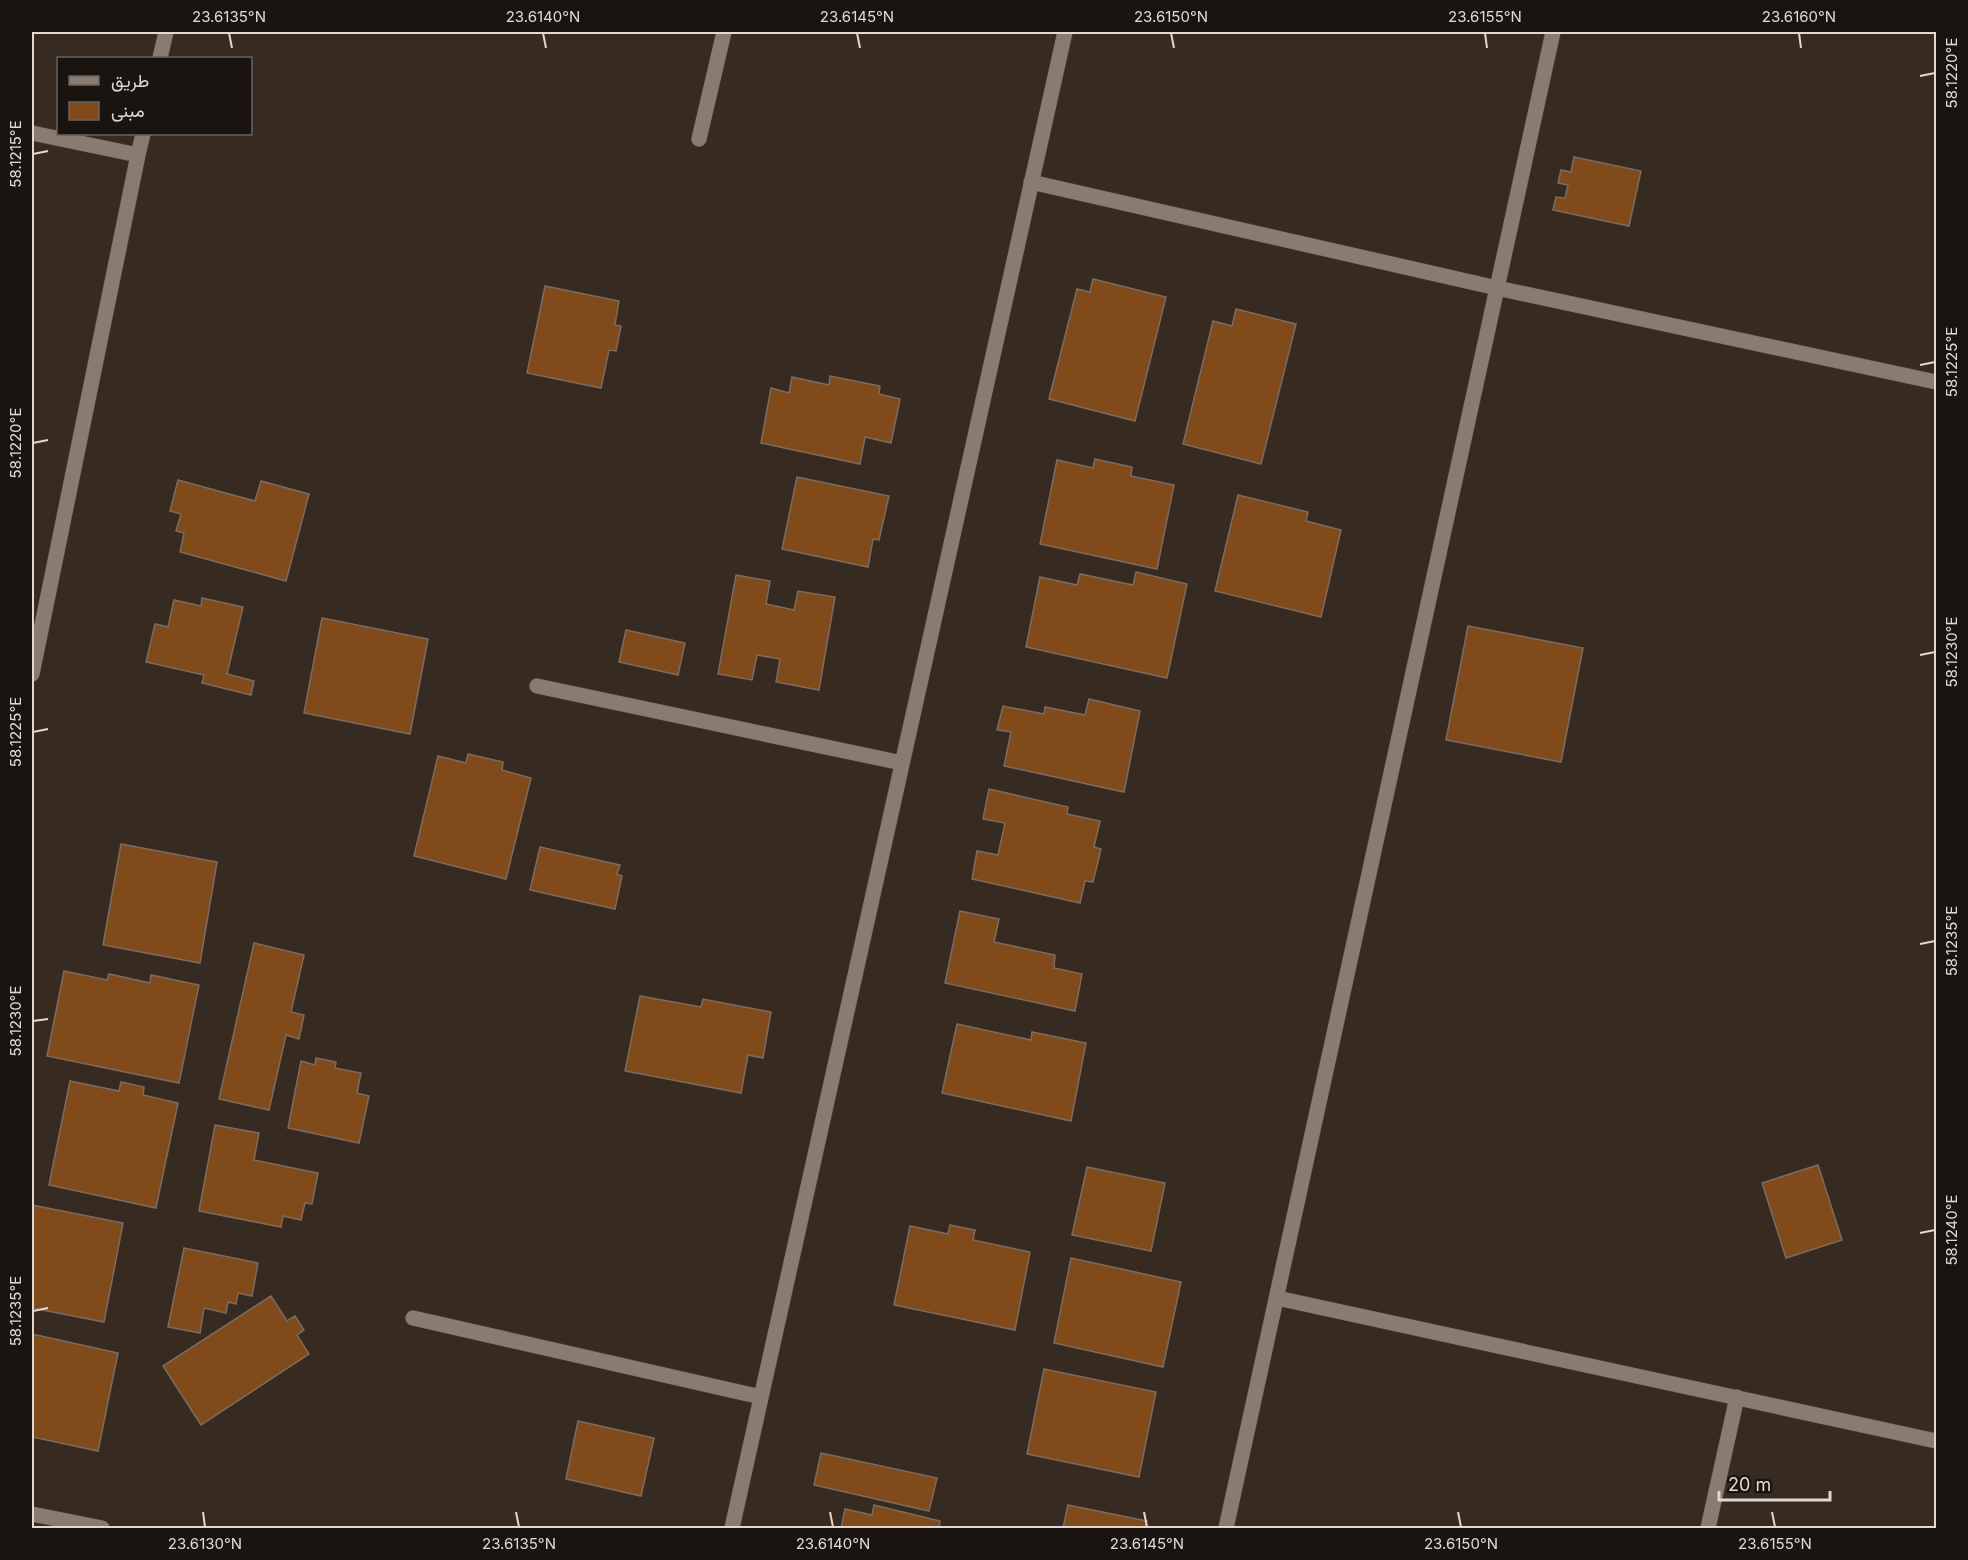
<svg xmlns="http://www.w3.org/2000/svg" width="1968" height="1560" viewBox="0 0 1968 1560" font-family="Inter,Vazirmatn,sans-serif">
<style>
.building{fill:#814a1a;stroke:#7b6c62;stroke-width:1.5}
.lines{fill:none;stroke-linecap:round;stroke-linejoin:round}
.minor-casing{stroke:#51463e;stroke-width:16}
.minor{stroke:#8a7b70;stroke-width:15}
.ticks{fill:none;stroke:#e1d8d2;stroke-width:2}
.neatline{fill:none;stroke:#e1d8d2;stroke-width:2}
.ticks-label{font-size:15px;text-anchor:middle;fill:#e1d8d2}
</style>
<rect width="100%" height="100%" fill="#372b21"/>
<path class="building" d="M 1574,157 L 1641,171 L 1629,226 L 1553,210 L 1556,197 L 1565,198 L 1568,185 L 1558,183 L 1561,170 L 1571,172 Z
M 1093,279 L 1166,297 L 1135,421 L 1049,399 L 1077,289 L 1090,292 Z
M 545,286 L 619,301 L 615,325 L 621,326 L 616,351 L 609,350 L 601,388 L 527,373 Z
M 1236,309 L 1296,324 L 1261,464 L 1183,444 L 1213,321 L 1232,326 Z
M 830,376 L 880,386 L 879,394 L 900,399 L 891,443 L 865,437 L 860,464 L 761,443 L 771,388 L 789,393 L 792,377 L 829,385 Z
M 1095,459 L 1132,467 L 1131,476 L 1174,485 L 1157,569 L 1040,544 L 1057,460 L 1093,468 Z
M 797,477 L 889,496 L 879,540 L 873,539 L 868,567 L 782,549 Z
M 178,480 L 255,501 L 261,481 L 309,494 L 286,581 L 180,552 L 184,533 L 176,531 L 181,514 L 170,511 Z
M 1238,495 L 1308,512 L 1306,521 L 1341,530 L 1321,617 L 1215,591 Z
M 1136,572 L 1187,584 L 1167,678 L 1026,647 L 1040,577 L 1077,585 L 1080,574 L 1133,585 Z
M 736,575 L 770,581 L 766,604 L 794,610 L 798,591 L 835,597 L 819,690 L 776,682 L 780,659 L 757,655 L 752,680 L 718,674 Z
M 202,598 L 243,607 L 227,674 L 254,681 L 251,695 L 202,683 L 204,675 L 146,662 L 155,624 L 168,627 L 174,600 L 201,606 Z
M 322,618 L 428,639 L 410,734 L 304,713 Z
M 1468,626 L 1583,648 L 1561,762 L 1446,740 Z
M 626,630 L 685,643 L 678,675 L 619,662 Z
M 1089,699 L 1140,711 L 1124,792 L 1004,766 L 1011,732 L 997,730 L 1003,706 L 1044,714 L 1045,707 L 1085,715 Z
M 468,754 L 503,762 L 502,770 L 531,778 L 506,879 L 414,856 L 438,756 L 466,763 Z
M 989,789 L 1068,807 L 1067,814 L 1100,821 L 1094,847 L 1101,849 L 1093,882 L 1085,881 L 1080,903 L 972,879 L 977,851 L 998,855 L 1005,823 L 983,819 Z
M 121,844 L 217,862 L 200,963 L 103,945 Z
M 540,847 L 620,865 L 617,874 L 622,876 L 615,909 L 530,890 Z
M 960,911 L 999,919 L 994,942 L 1055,955 L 1054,968 L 1082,974 L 1075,1011 L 945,983 Z
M 254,943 L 304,955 L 291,1012 L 304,1015 L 299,1039 L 286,1035 L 269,1110 L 219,1099 Z
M 64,971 L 107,980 L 109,974 L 150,983 L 151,975 L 199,985 L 179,1083 L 47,1056 Z
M 640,996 L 701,1007 L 703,999 L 771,1012 L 763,1058 L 748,1055 L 741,1093 L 625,1071 Z
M 957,1024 L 1031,1040 L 1032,1032 L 1086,1043 L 1071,1121 L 942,1093 Z
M 316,1058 L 336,1062 L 335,1068 L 361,1073 L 357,1093 L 369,1096 L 359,1143 L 288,1128 L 301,1061 L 315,1065 Z
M 70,1081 L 119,1091 L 121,1082 L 144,1087 L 143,1095 L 178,1103 L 156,1208 L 49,1185 Z
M 215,1125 L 259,1133 L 254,1160 L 318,1173 L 312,1204 L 305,1203 L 301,1220 L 283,1216 L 281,1227 L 199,1211 Z
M 1818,1165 L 1842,1240 L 1786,1258 L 1762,1183 Z
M 1087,1167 L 1165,1183 L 1151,1251 L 1072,1235 Z
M 32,1205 L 123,1223 L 104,1322 L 32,1308 Z
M 950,1225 L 975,1230 L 973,1240 L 1030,1252 L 1015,1330 L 894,1305 L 910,1226 L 948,1234 Z
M 184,1248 L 258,1263 L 252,1296 L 238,1293 L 236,1304 L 228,1302 L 226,1313 L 204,1308 L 200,1333 L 168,1327 Z
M 1071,1258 L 1181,1282 L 1163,1367 L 1054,1343 Z
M 271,1296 L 287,1321 L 295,1316 L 304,1330 L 297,1335 L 309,1354 L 201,1425 L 163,1366 Z
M 32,1334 L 118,1353 L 98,1451 L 32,1437 Z
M 1044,1369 L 1156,1392 L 1139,1477 L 1027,1454 Z
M 578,1421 L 654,1438 L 641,1496 L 566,1479 Z
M 821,1453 L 937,1478 L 929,1511 L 814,1485 Z
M 874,1505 L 940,1521 L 939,1528 L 841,1528 L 845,1509 L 872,1515 Z
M 1068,1505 L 1147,1521 L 1145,1528 L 1063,1528 Z"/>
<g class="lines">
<defs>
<path id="minor" d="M 160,58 L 166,32
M 32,133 L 138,155 L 143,134
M 699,139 L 724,32
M 1031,182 L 1497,288 L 1936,382
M 32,674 L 138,155
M 537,686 L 902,763
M 1277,1298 L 1936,1441
M 413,1318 L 761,1397
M 32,1514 L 102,1528
M 732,1528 L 1065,32
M 1226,1528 L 1553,32
M 1708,1528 L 1737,1397"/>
</defs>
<use href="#minor" class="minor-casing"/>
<use href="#minor" class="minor"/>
</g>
<path class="ticks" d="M 229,33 L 232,48M 543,33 L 546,48M 857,33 L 860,48M 1171,33 L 1174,48M 1485,33 L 1487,48M 1799,33 L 1801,48M 1920,76 L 1935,73M 33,154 L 48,151M 1920,365 L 1935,362M 33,443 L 48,440M 1920,655 L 1935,652M 33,732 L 48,729M 1920,944 L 1935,941M 33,1021 L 48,1019M 1920,1233 L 1935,1230M 33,1311 L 48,1308M 203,1512 L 205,1527M 516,1512 L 519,1527M 830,1512 L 833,1527M 1144,1512 L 1147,1527M 1458,1512 L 1461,1527M 1772,1512 L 1775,1527"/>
<rect width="1968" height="1560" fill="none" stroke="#1a1410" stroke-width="66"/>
<rect x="57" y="57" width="195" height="78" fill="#1a1410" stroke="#6a625e" stroke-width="1.5"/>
<rect x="69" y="76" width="30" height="9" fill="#8a7b70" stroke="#6a625e" stroke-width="1.5"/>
<text x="111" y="87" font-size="18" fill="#e1d8d2">طريق</text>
<rect x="69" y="102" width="30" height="18" fill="#814a1a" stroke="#6a625e" stroke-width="1.5"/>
<text x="111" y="117" font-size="18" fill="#e1d8d2">مبنى</text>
<path d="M1719 1491v9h111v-9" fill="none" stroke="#e1d8d2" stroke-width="3"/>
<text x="1728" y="1491" font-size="18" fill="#e1d8d2" stroke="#1a1410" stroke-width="4.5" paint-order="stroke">20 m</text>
<rect x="33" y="33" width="1902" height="1494" class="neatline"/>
<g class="ticks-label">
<text x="229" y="22">23.6135°N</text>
<text x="543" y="22">23.6140°N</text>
<text x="857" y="22">23.6145°N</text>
<text x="1171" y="22">23.6150°N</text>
<text x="1485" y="22">23.6155°N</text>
<text x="1799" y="22">23.6160°N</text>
<text transform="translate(1952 73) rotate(-90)" y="5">58.1220°E</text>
<text transform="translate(16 154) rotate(-90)" y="5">58.1215°E</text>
<text transform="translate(1952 362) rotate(-90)" y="5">58.1225°E</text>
<text transform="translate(16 443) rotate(-90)" y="5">58.1220°E</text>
<text transform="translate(1952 652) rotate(-90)" y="5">58.1230°E</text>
<text transform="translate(16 732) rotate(-90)" y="5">58.1225°E</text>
<text transform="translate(1952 941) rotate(-90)" y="5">58.1235°E</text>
<text transform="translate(16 1021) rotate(-90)" y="5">58.1230°E</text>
<text transform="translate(1952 1230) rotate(-90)" y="5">58.1240°E</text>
<text transform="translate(16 1311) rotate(-90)" y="5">58.1235°E</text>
<text x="205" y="1549">23.6130°N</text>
<text x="519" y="1549">23.6135°N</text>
<text x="833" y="1549">23.6140°N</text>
<text x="1147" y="1549">23.6145°N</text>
<text x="1461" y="1549">23.6150°N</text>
<text x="1775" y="1549">23.6155°N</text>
</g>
</svg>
